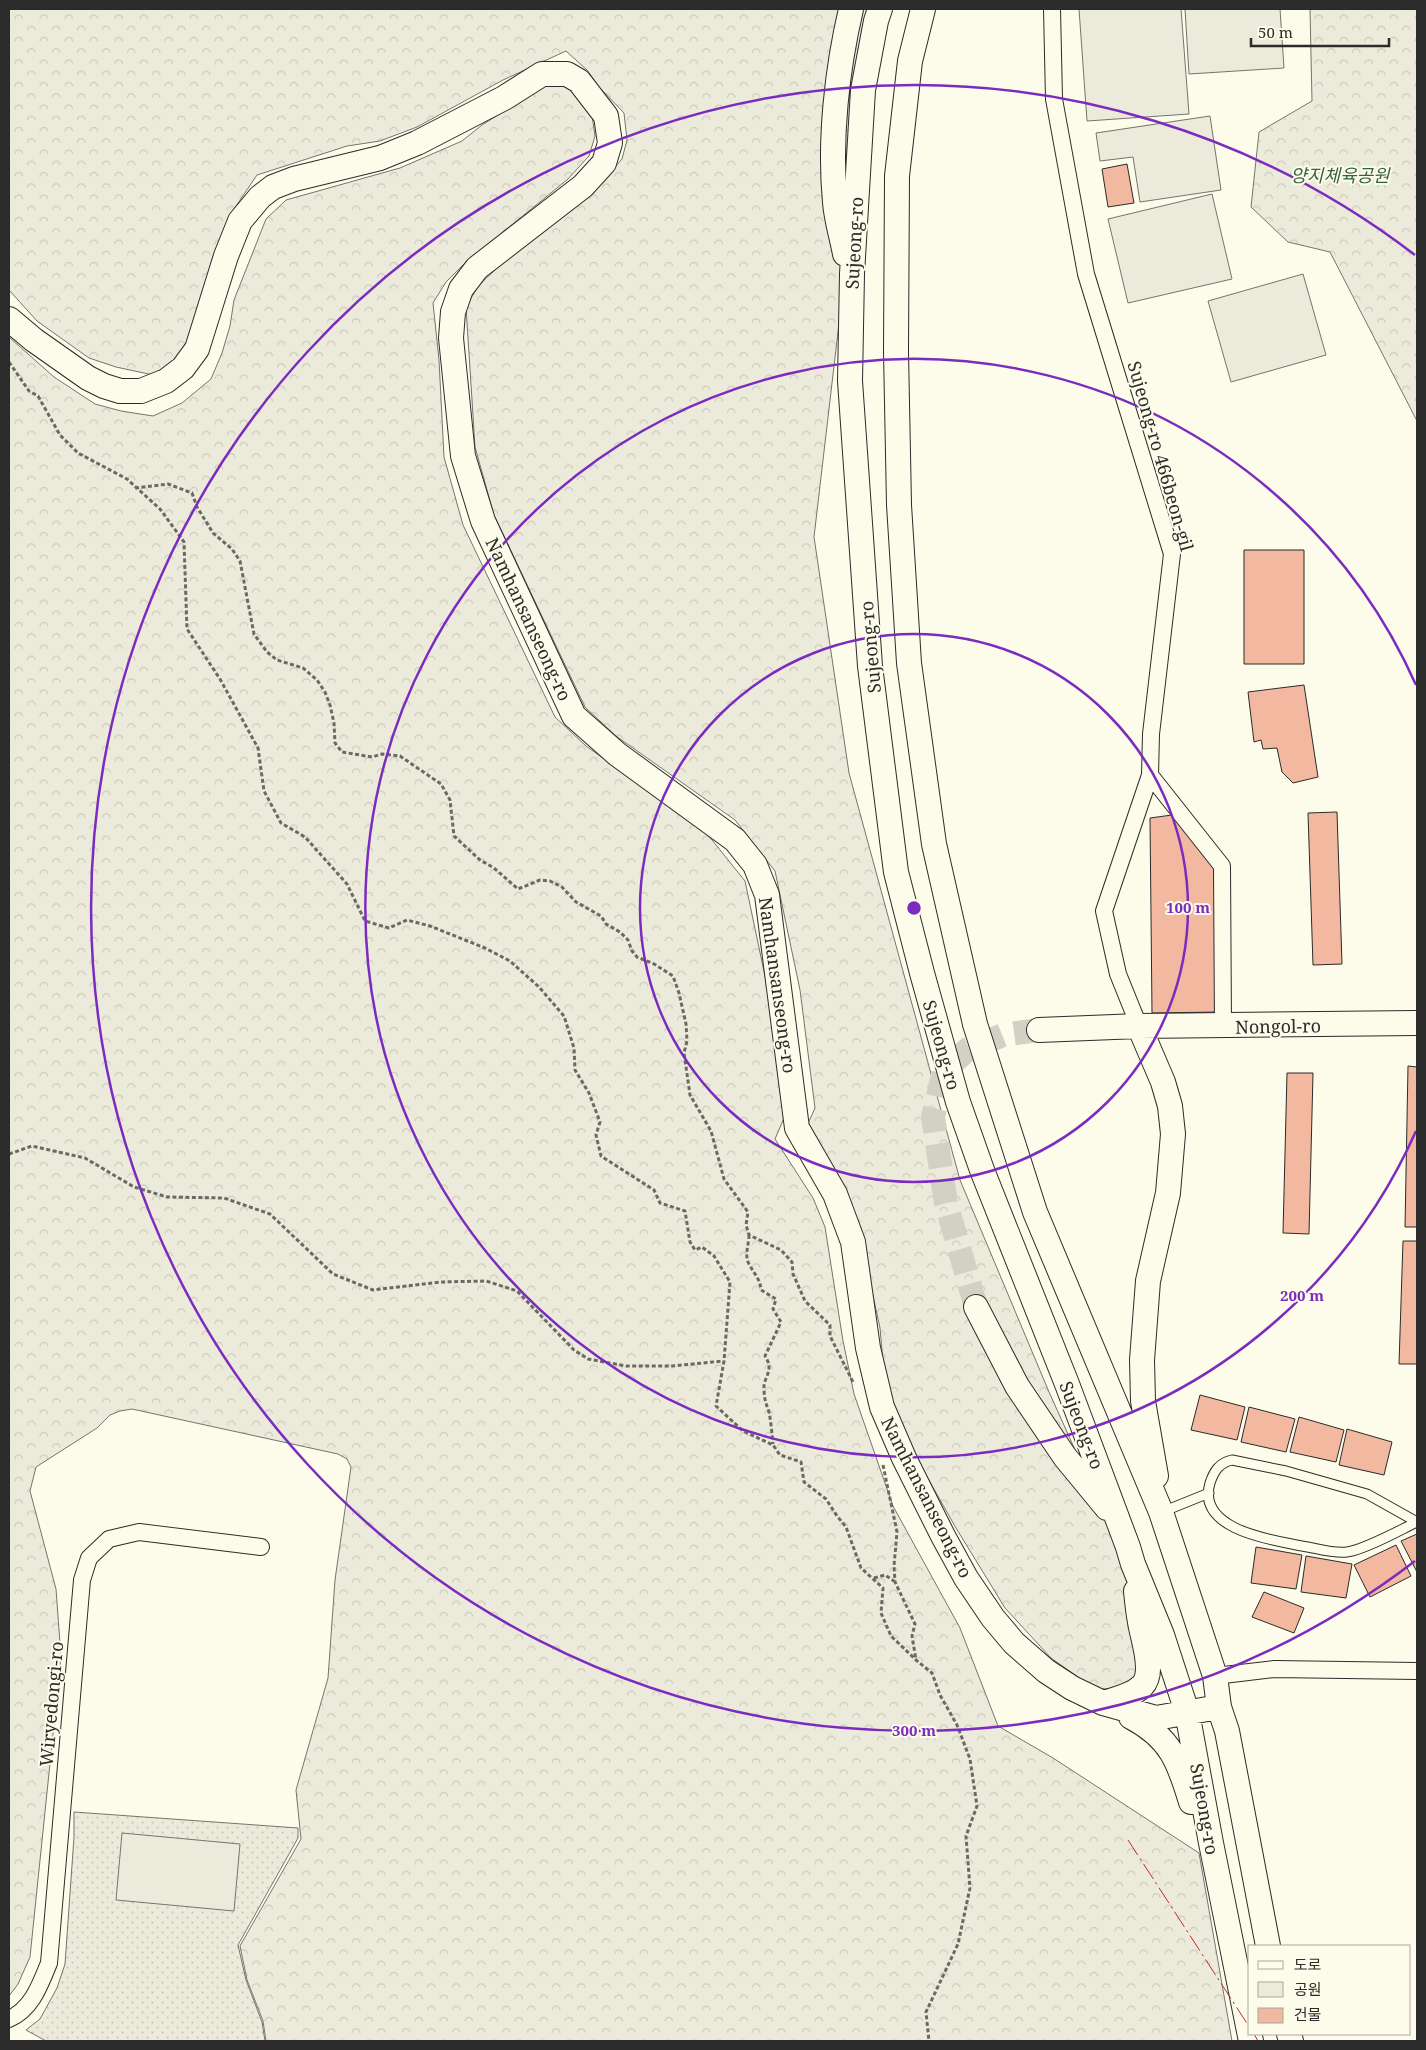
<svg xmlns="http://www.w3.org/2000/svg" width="1426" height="2050" viewBox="0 0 1426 2050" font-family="'Noto Serif','Noto Sans KR',serif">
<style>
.grass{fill:url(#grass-dots);stroke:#74746e}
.forest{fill:url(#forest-crowns);stroke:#74746e}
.park{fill:#ecebdb;stroke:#74746e}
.parking{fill:#eceadb;stroke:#74746e}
.building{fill:#f2b8a0;stroke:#2b2b2b}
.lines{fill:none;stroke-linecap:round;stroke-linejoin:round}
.secondary-tunnel{stroke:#d3d1c4;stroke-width:24;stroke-dasharray:24 12;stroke-linecap:butt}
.lane-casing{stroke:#2b2b2b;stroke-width:11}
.street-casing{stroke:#2b2b2b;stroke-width:18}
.secondary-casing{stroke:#2b2b2b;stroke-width:26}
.path{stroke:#6a6964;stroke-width:3;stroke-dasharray:4 2.5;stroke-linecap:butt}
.lane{stroke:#fdfbea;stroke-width:9}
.street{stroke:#fdfbea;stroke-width:16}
.secondary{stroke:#fdfbea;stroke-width:24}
.power{stroke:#c62828;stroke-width:1;stroke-dasharray:18 4 2.5 4;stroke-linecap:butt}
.ring{fill:none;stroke:#7b2cbf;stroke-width:2.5}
.labels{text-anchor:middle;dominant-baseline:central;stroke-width:4;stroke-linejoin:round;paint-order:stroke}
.park-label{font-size:18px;font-style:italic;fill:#34623c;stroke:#fdfbea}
.street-label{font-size:18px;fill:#2b2b2b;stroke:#fdfbea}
.centre{fill:#7b2cbf;stroke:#fdfbea;stroke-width:2.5}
.ring-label{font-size:15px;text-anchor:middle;font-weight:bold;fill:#7b2cbf;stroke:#fdfbea;stroke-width:4;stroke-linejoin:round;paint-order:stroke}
</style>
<defs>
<pattern id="grass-dots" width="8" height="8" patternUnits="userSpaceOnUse" patternTransform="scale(1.25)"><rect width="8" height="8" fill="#ecebdb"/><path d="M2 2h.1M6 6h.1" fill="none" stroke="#cbcabc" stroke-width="1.8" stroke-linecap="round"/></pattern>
<pattern id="forest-crowns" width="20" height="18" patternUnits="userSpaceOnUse" patternTransform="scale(1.25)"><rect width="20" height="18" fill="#ecebdb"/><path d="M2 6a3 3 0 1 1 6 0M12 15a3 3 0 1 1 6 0" fill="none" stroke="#cbcabc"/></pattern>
</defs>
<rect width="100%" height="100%" fill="#fdfbea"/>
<path class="grass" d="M 74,1812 L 298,1828 L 298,1838 L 238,1945 L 246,1980 L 262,2022 L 265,2041 L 46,2041 L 26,2030 L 40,2019 L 57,1988 L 65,1964 L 74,1837 Z"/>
<path class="forest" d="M 9,9 L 883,9 L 866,93 L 814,537 L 849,773 L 960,1180 L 1049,1392 L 1123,1556 L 1150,1654 L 1139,1688 L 1095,1689 L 1051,1658 L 1005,1608 L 956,1528 L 918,1461 L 885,1384 L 880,1328 L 856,1217 L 806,1128 L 815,1108 L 800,990 L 775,871 L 735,820 L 616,736 L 585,707 L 494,515 L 475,447 L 466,307 L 478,286 L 498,267 L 601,183 L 622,159 L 627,140 L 624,113 L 599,87 L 587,70 L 566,51 L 503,80 L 417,127 L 380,141 L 347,146 L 257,175 L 234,209 L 218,246 L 185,349 L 158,376 L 116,367 L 89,358 L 37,321 L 9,290 Z
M 1310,9 L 1417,9 L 1417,421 L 1330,252 L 1288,242 L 1251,207 L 1259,132 L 1312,101 Z
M 566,83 L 591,109 L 595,136 L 589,156 L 568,179 L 465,263 L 446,282 L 433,303 L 439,360 L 444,457 L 463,525 L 555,717 L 586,746 L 704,830 L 745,881 L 770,1000 L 784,1118 L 775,1139 L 813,1198 L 825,1227 L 843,1341 L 854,1394 L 893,1506 L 960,1628 L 998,1726 L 1053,1758 L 1199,1853 L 1232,2041 L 266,2041 L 263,2021 L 247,1980 L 240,1946 L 301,1839 L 296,1790 L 328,1678 L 335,1580 L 351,1467 L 347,1459 L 338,1454 L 132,1409 L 120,1411 L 110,1415 L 97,1428 L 36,1467 L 30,1491 L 56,1589 L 61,1657 L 30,1957 L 18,1984 L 9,1996 L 9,337 L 54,377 L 95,404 L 121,411 L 153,416 L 182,403 L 211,379 L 222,353 L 230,326 L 234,300 L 266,219 L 286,200 L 400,168 L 462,141 L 482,125 L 544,86 Z"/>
<path class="park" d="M 1079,9 L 1181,9 L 1189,114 L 1087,121 Z
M 1185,9 L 1280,9 L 1284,68 L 1189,74 Z
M 1212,194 L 1232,279 L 1128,303 L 1108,219 Z
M 1303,274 L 1326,355 L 1231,382 L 1208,301 Z
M 122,1833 L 240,1844 L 234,1911 L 116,1900 Z"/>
<path class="parking" d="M 1210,116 L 1221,190 L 1140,202 L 1133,157 L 1100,161 L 1096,133 Z"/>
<path class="building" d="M 1127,164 L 1134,203 L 1108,207 L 1102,169 Z
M 1244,550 L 1304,550 L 1304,664 L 1244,664 Z
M 1304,685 L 1318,777 L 1293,783 L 1282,772 L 1277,748 L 1263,749 L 1261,740 L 1254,742 L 1248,692 Z
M 1337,812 L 1342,964 L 1313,965 L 1308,813 Z
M 1172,815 L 1214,865 L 1219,1012 L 1152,1013 L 1150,818 Z
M 1408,1066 L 1417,1067 L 1417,1227 L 1405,1227 Z
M 1287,1073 L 1313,1073 L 1309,1234 L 1283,1233 Z
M 1403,1241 L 1417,1241 L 1417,1364 L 1399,1364 Z
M 1200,1395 L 1245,1407 L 1237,1440 L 1191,1430 Z
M 1249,1407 L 1295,1419 L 1286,1452 L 1241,1442 Z
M 1299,1417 L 1344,1430 L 1336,1462 L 1290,1452 Z
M 1347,1429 L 1392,1442 L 1384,1475 L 1339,1465 Z
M 1417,1534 L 1417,1572 L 1401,1541 Z
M 1396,1545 L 1411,1576 L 1370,1597 L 1354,1565 Z
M 1256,1547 L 1302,1555 L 1296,1589 L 1251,1583 Z
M 1306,1556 L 1352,1564 L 1346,1598 L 1301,1592 Z
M 1264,1592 L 1304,1608 L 1294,1633 L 1252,1617 Z"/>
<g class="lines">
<path class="secondary-tunnel" d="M 976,1307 L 946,1203 L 933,1117 L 944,1071 L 968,1049 L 1003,1035 L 1039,1030"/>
<defs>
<path id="lane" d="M 1232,1460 L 1286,1471 L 1367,1494 L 1417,1522 C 1400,1530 1364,1550 1347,1552 C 1333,1554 1316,1548 1302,1546 C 1272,1540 1196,1530 1210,1483 C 1214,1471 1219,1463 1232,1460 Z
M 1162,1512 L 1209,1493"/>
<path id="street" d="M 1052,9 L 1054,99 L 1086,274 L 1172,554 L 1151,734 L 1150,775 L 1104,911 L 1118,974 L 1139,1026
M 1150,775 L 1222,866 L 1223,1026
M 1215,1676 L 1274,1669 L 1417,1671
M 9,2019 C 32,2009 40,1985 49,1963 L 82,1580 L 89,1558 L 109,1539 L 139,1532 L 261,1547"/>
<path id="secondary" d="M 880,9 L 876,21 L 863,90 L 852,274 L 850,381 L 870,666 L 896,872 L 922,973 L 958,1102 L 982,1170 L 1067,1384 L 1128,1547 L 1133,1564 L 1162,1635 L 1187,1712 L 1211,1843 L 1251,2041
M 923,9 L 910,61 L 897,176 L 896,352 L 899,505 L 909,663 L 934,844 L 975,1024 L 1035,1212 L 1161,1512 L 1215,1676 L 1219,1707 L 1227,1731 L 1268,1946
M 845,254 C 842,237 836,219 835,202 C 829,140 837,69 851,9
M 9,319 L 34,340 L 88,378 L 104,386 L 120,391 L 141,391 L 166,381 L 183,368 L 197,349 L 226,256 L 240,221 L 260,197 L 273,187 L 294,179 L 380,158 L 417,143 L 504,98 L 542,74 L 567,74 L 579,81 L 606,116 L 610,143 L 604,163 L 583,186 L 477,268 L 461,289 L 453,312 L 451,338 L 463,456 L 483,521 L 574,716 L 617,754 L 735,840 L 755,865 L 767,895 L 797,1128 L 835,1194 L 853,1242 L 868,1348 L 882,1407 L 904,1458 L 943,1536 L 966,1578 L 993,1618 L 1014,1643 L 1046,1671 L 1072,1688 L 1103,1703 L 1156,1718 L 1219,1707
M 1139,1026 L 1163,1082 L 1170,1106 L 1173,1134 L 1168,1193 L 1148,1281 L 1142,1360 L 1143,1401 L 1156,1476
M 1039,1030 L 1139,1026 L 1417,1023
M 976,1307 L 1017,1386 L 1065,1457 L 1107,1508
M 1103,1703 C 1116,1699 1132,1696 1142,1686 C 1156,1672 1142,1638 1140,1622 C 1138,1612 1137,1601 1136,1591
M 1131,1717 C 1171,1738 1179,1762 1191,1802
M 1289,2034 L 1291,2041"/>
</defs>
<use href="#lane" class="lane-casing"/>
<use href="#street" class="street-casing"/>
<use href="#secondary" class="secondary-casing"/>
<path class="path" d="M 9,362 L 29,391 L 38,396 L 60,435 L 78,453 L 127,479 L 160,509 L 184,542 L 187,629 L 220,679 L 258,748 L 264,791 L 281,823 L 305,837 L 347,884 L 365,921 L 389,928 L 407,920 L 430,926 L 485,948 L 510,961 L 539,987 L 564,1016 L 574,1048 L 575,1070 L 589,1093 L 600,1122 L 596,1135 L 601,1156 L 654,1190 L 660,1203 L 685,1211 L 690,1242 L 695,1250 L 702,1247 L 714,1256 L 730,1282 L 724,1361 L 716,1406 L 743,1431 L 773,1445 L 780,1455 L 801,1462 L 804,1482 L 826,1499 L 837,1516 L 846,1527 L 861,1568 L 883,1588 L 881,1613 L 891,1636 L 916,1660 L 932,1673 L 940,1695 L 957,1725 L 970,1759 L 977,1806 L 966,1836 L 970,1888 L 958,1944 L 926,2012 L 929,2041
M 135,488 L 168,484 L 192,493 L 197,507 L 213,533 L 232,549 L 240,561 L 254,634 L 267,652 L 277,660 L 303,668 L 317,680 L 325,692 L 330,705 L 334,723 L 335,743 L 342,752 L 372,757 L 382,754 L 400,756 L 441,784 L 450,800 L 454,836 L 480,860 L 494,868 L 518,889 L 540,880 L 550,881 L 562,887 L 576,902 L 601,916 L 606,924 L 620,932 L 628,940 L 632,951 L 637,957 L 654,964 L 673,976 L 679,993 L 686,1024 L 687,1041 L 684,1053 L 690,1095 L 711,1131 L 724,1179 L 748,1212 L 746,1225 L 749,1235 L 781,1250 L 792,1262 L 793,1274 L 805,1301 L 830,1325 L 830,1336 L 854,1384
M 9,1154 L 32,1146 L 85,1158 L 134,1187 L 167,1197 L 224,1198 L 270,1214 L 333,1274 L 373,1290 L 440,1282 L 486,1281 L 517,1291 L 574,1350 L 588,1359 L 626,1366 L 672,1366 L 723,1361
M 749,1235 C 749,1244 744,1256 749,1264 C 754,1274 760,1278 761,1290 L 776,1299 L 773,1309 L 781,1322 L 765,1356 C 775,1371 763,1377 764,1389 C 764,1398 766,1404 769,1412 C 771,1422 772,1434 773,1444
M 883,1465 L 897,1532 L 894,1566 L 895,1582 L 915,1624 L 912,1636 L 916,1660
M 874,1578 L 885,1575 L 894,1581"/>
<use href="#lane" class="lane"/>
<use href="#street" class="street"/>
<use href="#secondary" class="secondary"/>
<path class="power" d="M 1128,1840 L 1250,2028
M 1254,2034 L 1258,2041"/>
</g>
<g class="ring">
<circle cx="914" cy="908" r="274"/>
<path d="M1416 1131A549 549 0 1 1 1416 685"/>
<path d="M1415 1561A823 823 0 1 1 1415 255"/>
</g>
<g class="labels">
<g class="park-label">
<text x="1340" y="175">양지체육공원</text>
</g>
<g class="street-label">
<text transform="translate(854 243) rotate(-87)">Sujeong-ro</text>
<text transform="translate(1161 456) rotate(74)">Sujeong-ro 466beon-gil</text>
<text transform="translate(529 619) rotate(65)">Namhansanseong-ro</text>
<text transform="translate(870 647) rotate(-95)">Sujeong-ro</text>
<text transform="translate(778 985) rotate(82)">Namhansanseong-ro</text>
<text transform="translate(1278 1026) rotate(-1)">Nongol-ro</text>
<text transform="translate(942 1045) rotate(74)">Sujeong-ro</text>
<text transform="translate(1082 1425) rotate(69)">Sujeong-ro</text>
<text transform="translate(927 1497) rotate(63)">Namhansanseong-ro</text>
<text transform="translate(51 1704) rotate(-85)">Wiryedongi-ro</text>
<text transform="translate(1205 1809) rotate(80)">Sujeong-ro</text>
</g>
</g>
<circle cx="914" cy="908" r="8" class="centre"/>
<g class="ring-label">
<text x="1188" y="913">100 m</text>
<text x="1302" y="1301">200 m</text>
<text x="914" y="1736">300 m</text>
</g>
<rect width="1426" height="2050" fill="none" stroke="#2b2b2b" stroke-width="20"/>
<rect x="1248" y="1945" width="162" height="90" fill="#fdfbea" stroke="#a9a89e"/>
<rect x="1258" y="1961" width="25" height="8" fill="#fdfbea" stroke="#a9a89e"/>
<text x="1294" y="1970" font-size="15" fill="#2b2b2b">도로</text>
<rect x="1258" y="1982" width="25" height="15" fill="#ecebdb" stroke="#a9a89e"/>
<text x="1294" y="1995" font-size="15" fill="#2b2b2b">공원</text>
<rect x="1258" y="2008" width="25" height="15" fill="#f2b8a0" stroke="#a9a89e"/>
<text x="1294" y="2020" font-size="15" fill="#2b2b2b">건물</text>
<path d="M1251 38v8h138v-8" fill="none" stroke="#2b2b2b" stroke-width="2.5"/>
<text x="1258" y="38" font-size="15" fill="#2b2b2b" stroke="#fdfbea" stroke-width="4" paint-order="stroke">50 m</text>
</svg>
